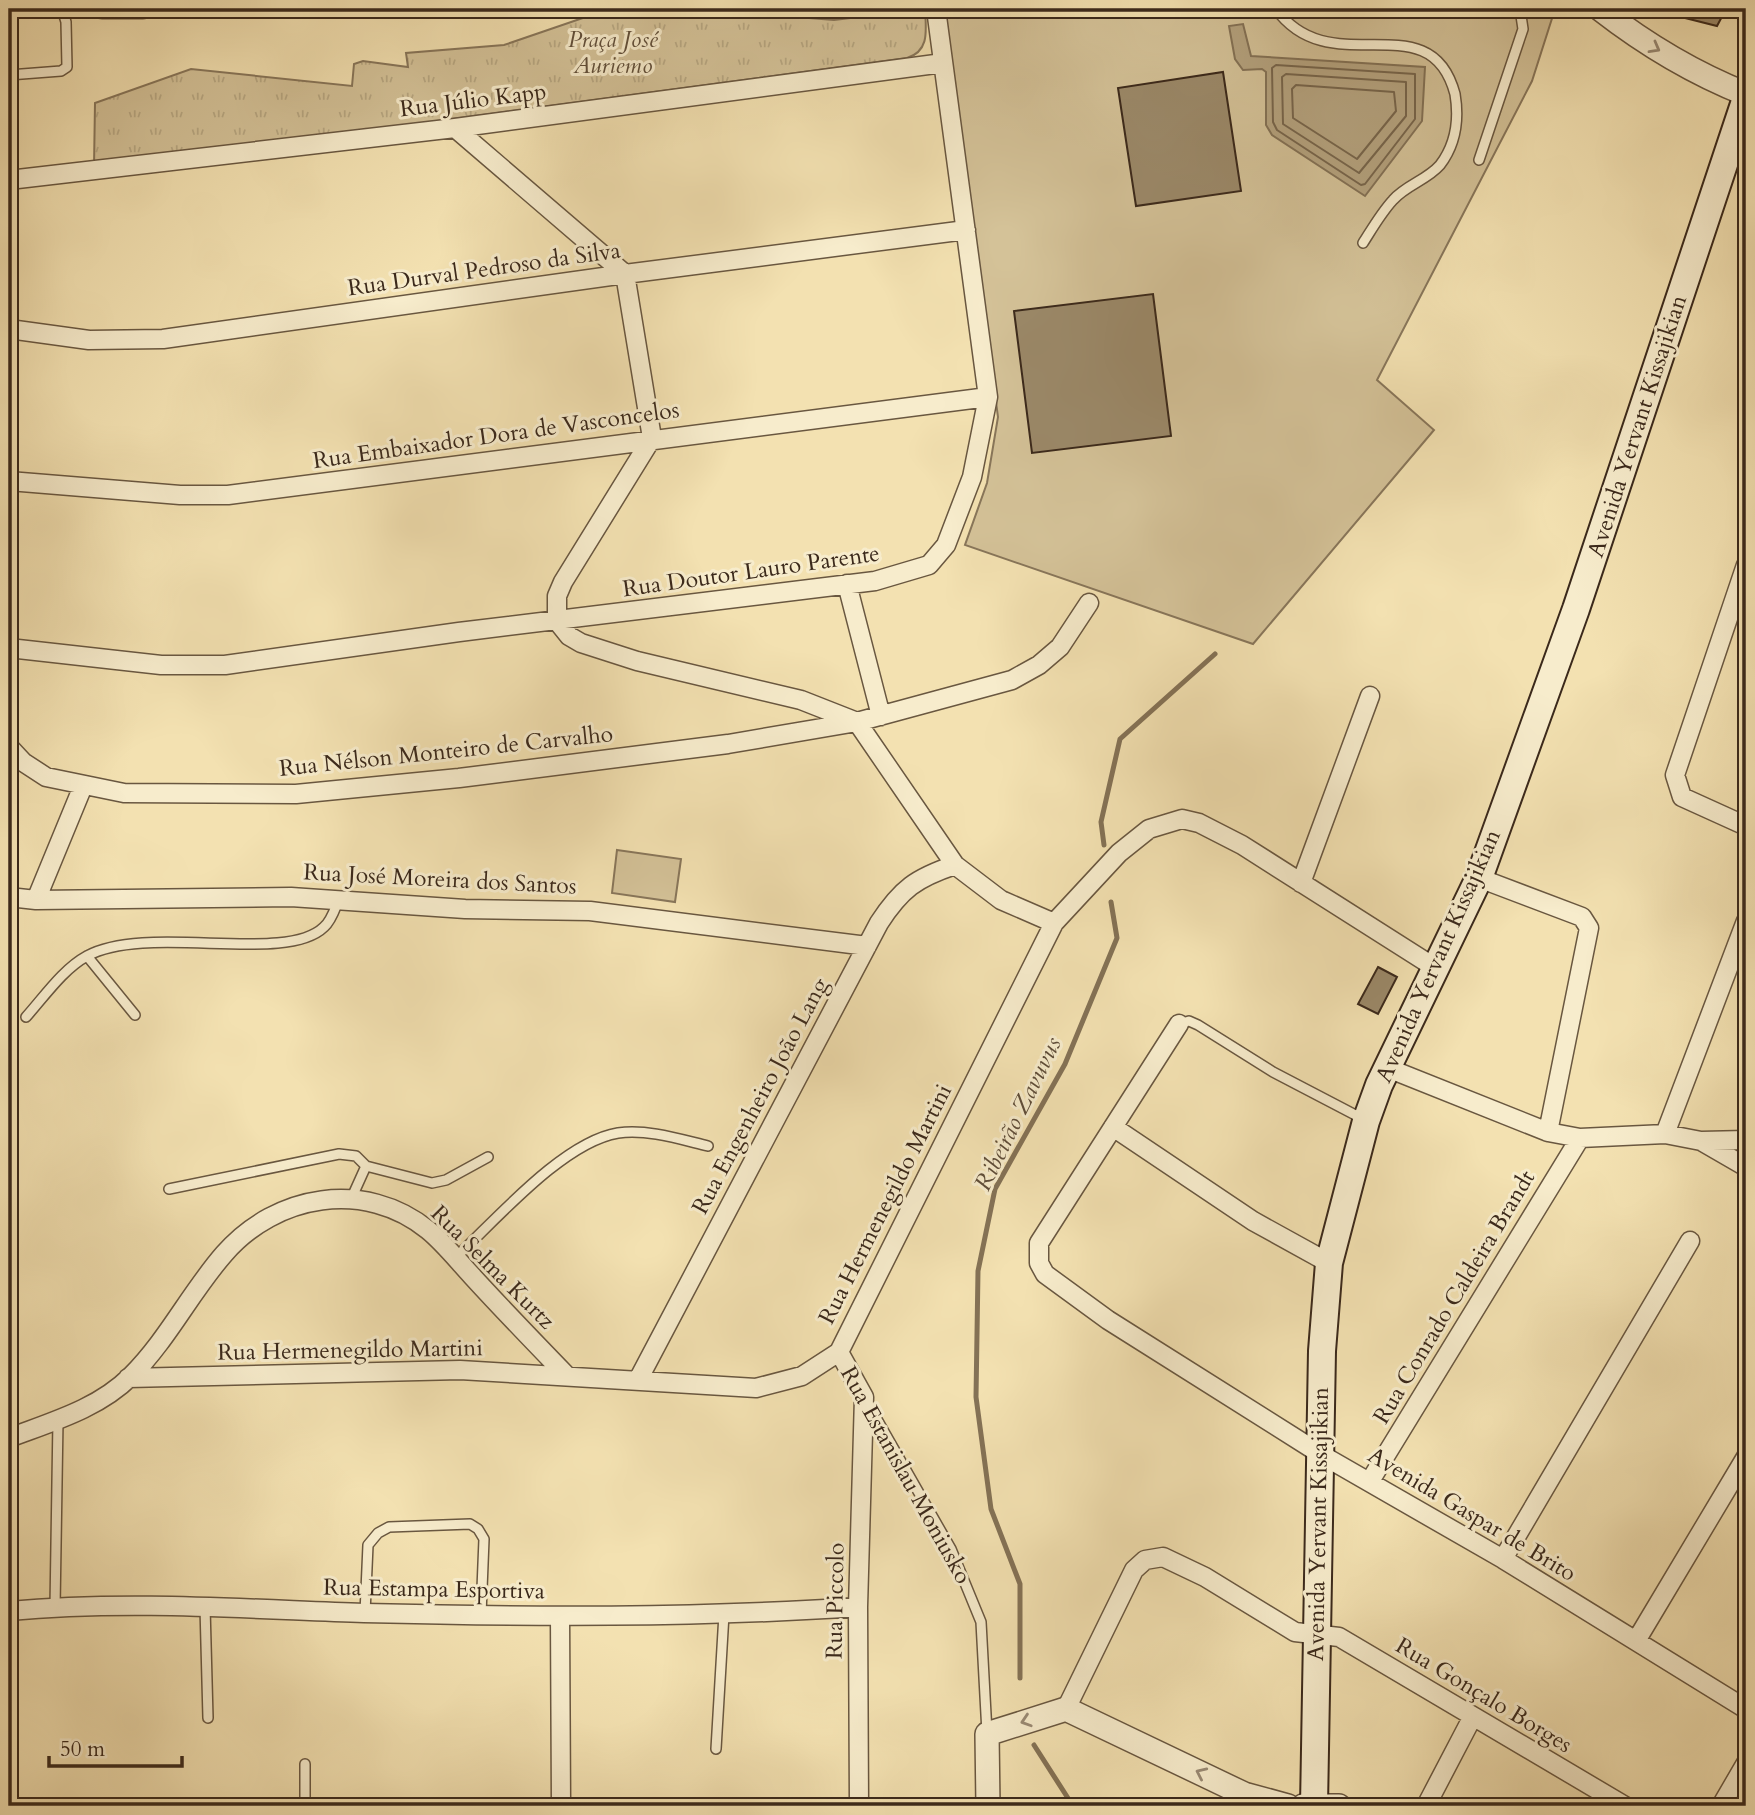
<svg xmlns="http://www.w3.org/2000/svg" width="1755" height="1815" viewBox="0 0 1755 1815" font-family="Cardo,serif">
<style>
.park{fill:url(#park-tufts);stroke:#88765a;stroke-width:2}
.pitch{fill:#d4c298;stroke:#88765a;stroke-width:2}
.water{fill:#b4a27e;stroke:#847256;stroke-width:2}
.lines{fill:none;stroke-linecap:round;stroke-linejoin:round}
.shore{stroke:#78664c;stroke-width:2}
.stream{stroke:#847256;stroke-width:5}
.building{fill:#9b8969;stroke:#3b291b;stroke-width:2}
.service-casing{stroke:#695740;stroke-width:12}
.minor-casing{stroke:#695740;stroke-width:21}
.tertiary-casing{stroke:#695740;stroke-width:26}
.secondary-casing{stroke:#3b291b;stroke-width:30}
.service{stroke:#f7eccc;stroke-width:9}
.minor{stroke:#f7eccc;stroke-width:18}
.tertiary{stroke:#f7eccc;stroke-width:23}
.secondary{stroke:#f7eccc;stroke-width:26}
.oneway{stroke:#998a74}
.labels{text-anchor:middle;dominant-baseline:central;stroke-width:6;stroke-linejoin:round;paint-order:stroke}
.park-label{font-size:23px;font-style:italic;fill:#614f3a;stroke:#f7eccc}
.street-label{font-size:23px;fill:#3b291b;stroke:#f7eccc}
.water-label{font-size:24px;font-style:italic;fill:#5f4d39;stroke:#f7eccc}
</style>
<defs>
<pattern id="park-tufts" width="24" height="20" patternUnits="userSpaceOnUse" patternTransform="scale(1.75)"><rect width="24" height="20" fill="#d4c298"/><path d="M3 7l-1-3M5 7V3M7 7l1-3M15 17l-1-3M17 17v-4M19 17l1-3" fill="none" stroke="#b7a782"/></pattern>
</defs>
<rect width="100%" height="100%" fill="#f3e1b1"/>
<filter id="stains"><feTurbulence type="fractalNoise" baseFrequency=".00286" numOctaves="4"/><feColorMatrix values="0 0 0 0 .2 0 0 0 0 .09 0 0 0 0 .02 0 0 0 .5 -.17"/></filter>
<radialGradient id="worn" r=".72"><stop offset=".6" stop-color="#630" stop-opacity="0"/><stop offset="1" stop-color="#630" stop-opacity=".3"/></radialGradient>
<path class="park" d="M 609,9 L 694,9 L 834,20 L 925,9 C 926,30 930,51 907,58 L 94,167 L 95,103 L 191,69 L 352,86 L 354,64 L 363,61 L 408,67 L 406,53 L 504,45 Z"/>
<path class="pitch" d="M 943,9 L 1555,9 L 1532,81 L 1377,380 L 1434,430 L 1253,644 L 965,545 L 987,483 L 998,417 Z
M 617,850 L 681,859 L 675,902 L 612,893 Z"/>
<path class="water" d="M 1243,24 L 1251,56 L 1425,67 L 1422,121 L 1365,196 L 1272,135 L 1266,125 L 1266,72 L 1262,69 L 1243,70 L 1235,59 L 1229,26 Z"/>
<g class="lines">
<path class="shore" d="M 1276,65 L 1415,74 L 1415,119 L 1365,184 L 1361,185 L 1277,130 L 1273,122 L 1272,68 Z
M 1286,74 L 1406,82 L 1406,116 L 1359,173 L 1283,124 L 1282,77 Z
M 1296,85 L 1394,92 L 1396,111 L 1357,159 L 1293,118 L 1292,89 Z"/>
<path class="stream" d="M 1104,845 L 1101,822 L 1120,739 L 1215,654
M 1020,1678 L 1020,1584 L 991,1509 L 976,1397 L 978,1271 L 995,1189 L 1065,1064 L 1117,938 L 1111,902
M 1034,1745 L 1073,1806"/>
</g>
<path class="building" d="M 1669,9 L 1726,9 L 1717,26 L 1669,14 Z
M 1223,72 L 1241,191 L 1136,206 L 1118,88 Z
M 1153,294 L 1171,436 L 1032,453 L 1014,311 Z
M 1378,967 L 1397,977 L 1378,1014 L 1358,1004 Z"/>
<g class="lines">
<defs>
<path id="service" d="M 1276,9 C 1331,85 1430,0 1455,94 C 1459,118 1456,144 1440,165 C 1427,180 1406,185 1393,200 C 1381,213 1372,229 1363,243
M 1506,9 L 1506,11
M 9,75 L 61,71 L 67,67 L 66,22 L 62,9
M 1479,160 L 1523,29 L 1520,9
M 87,956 L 135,1015
M 26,1017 C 44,997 63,969 87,956 C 148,923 285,965 324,927 C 332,920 335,908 339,899
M 1179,1024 L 1189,1021 L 1198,1025 L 1273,1072 L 1365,1120
M 366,1166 L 432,1183 L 446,1180 L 488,1157
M 169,1189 L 339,1154 L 356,1156 L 366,1166 L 352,1197
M 455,1258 C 496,1220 563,1142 618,1133 C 648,1129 679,1139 708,1146
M 867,1402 L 951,1549 L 981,1622 L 987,1733
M 55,1607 L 58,1420
M 205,1607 L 208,1718
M 365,1613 L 368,1545 L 378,1533 L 389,1527 L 470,1524 L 478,1529 L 484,1539 L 481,1614
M 716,1749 L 724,1614
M 305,1806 L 305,1764"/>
<path id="minor" d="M 102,9 L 143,9
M 455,128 L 625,274 L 652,438 L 563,582 L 557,596 L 557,621 L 569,636 L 581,643 L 637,661 L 801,700 L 857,722 L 955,865 L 1001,900 L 1054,923
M 9,180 L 455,128 L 943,63
M 9,329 L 89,340 L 163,339 L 625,274 L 966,230
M 9,481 L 180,495 L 228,495 L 988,397
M 1746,565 L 1675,775 L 1682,797 L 1746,826
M 847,584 L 881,716
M 9,648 L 161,665 L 225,665 L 459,632 L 875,581 L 929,565 L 946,545 L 972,477 L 988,397 L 936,9
M 9,747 L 23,762 L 46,777 L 124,793 L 296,794 L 459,778 L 728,744 L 857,722 L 1012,680 L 1039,665 L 1060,647 L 1089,603
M 1479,878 L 1582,917 L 1589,928 L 1548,1132
M 1301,883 L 1370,696
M 9,897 L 36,900 L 291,897 L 465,909 L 590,911 L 867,946
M 36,900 L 83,786
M 1179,1024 L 1039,1243 L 1039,1263 L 1045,1274 L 1108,1320 L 1322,1455 L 1503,1559 L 1746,1709
M 1385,1067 L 1548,1132 L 1580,1138 L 1665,1134 L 1701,1141 L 1746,1140
M 1113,1127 L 1253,1221 L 1329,1263
M 1665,1134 L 1746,921
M 1701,1141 L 1746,1167
M 839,1352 L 864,1397 L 858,1607 L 859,1806
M 128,1378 L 460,1370 L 756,1388 L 802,1376 L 839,1352 L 1054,923 L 1119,853 L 1149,829 L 1182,819 L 1199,823 L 1242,845 L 1434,967
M 638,1380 L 879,923 C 901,889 916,878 955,865
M 9,1438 C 51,1422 98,1409 131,1376 C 168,1339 190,1293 224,1254 C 276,1194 365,1179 428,1230 C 444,1243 458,1261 472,1276 C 503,1310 535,1343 567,1376
M 1370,1481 L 1580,1138
M 1503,1559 L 1690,1241
M 9,1611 C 127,1600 246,1609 364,1613 C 529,1617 694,1618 858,1607
M 560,1616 L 561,1806
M 1636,1641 L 1746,1457
M 1066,1709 L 1134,1570 L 1145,1560 L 1163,1557 L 1205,1577 L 1295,1632 L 1339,1637 L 1625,1806
M 1426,1806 L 1472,1718
M 1721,1806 L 1746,1763"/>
<path id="tertiary" d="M 1600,9 C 1645,44 1693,73 1746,94
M 988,1806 L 987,1734 L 1066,1709 L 1244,1794 L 1288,1806
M 1303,1806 L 1339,1806"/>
<path id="secondary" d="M 1314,1806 L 1322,1351 L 1329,1263 L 1366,1121 L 1379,1085 L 1479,878 L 1576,609 L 1746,98"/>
</defs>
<use href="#service" class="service-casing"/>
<use href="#minor" class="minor-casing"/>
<use href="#tertiary" class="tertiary-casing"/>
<use href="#secondary" class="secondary-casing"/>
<use href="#service" class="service"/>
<use href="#minor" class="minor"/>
<use href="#tertiary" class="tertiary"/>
<use href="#secondary" class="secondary"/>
</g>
<defs><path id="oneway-chevron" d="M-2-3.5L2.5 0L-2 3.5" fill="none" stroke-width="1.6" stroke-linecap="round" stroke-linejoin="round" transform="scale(1.75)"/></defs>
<g class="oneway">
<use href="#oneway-chevron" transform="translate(1655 48) rotate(29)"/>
<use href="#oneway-chevron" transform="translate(1026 1721) rotate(162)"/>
<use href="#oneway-chevron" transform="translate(1201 1773) rotate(-155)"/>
</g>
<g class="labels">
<g class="park-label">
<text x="613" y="39">Praça José<tspan x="613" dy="26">Auriemo</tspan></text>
</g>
<g class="street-label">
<text transform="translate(473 100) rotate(-7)">Rua Júlio Kapp</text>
<text transform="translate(484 269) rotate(-8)">Rua Durval Pedroso da Silva</text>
<text transform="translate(1637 426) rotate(-72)">Avenida Yervant Kissajikian</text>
<text transform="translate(496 435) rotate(-8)">Rua Embaixador Dora de Vasconcelos</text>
<text transform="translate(751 571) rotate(-8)">Rua Doutor Lauro Parente</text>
<text transform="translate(446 751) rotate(-6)">Rua Nélson Monteiro de Carvalho</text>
<text transform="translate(440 879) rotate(3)">Rua José Moreira dos Santos</text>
<text transform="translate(1438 956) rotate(-66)">Avenida Yervant Kissajikian</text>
<text transform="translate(760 1096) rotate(-62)">Rua Engenheiro João Lang</text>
<text transform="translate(885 1204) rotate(-63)">Rua Hermenegildo Martini</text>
<text transform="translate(493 1267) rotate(45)">Rua Selma Kurtz</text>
<text transform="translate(1454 1297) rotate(-59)">Rua Conrado Caldeira Brandt</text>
<text transform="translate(350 1350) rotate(-1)">Rua Hermenegildo Martini</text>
<text transform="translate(906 1475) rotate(61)">Rua Estanislau Moniusko</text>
<text transform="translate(1472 1514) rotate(31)">Avenida Gaspar de Brito</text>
<text transform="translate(1318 1524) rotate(-89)">Avenida Yervant Kissajikian</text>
<text transform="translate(434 1589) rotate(1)">Rua Estampa Esportiva</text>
<text transform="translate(835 1601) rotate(-89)">Rua Piccolo</text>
<text transform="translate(1484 1695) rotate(31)">Rua Gonçalo Borges</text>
</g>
<g class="water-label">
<text transform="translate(1018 1114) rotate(-64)">Ribeirão Zavuvus</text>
</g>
</g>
<rect width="1755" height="1815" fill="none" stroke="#f3e1b1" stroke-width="35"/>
<rect x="10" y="10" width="1734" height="1794" fill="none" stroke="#3b291b" stroke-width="3.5"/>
<rect x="18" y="18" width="1720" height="1780" fill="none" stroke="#3b291b" stroke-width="2"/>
<path d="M49 1756v10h133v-10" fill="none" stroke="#3b291b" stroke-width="3.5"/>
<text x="60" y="1756" font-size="21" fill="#3b291b" stroke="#f7eccc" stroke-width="5" paint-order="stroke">50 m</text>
<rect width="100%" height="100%" filter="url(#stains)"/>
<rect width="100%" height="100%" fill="url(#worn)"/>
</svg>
